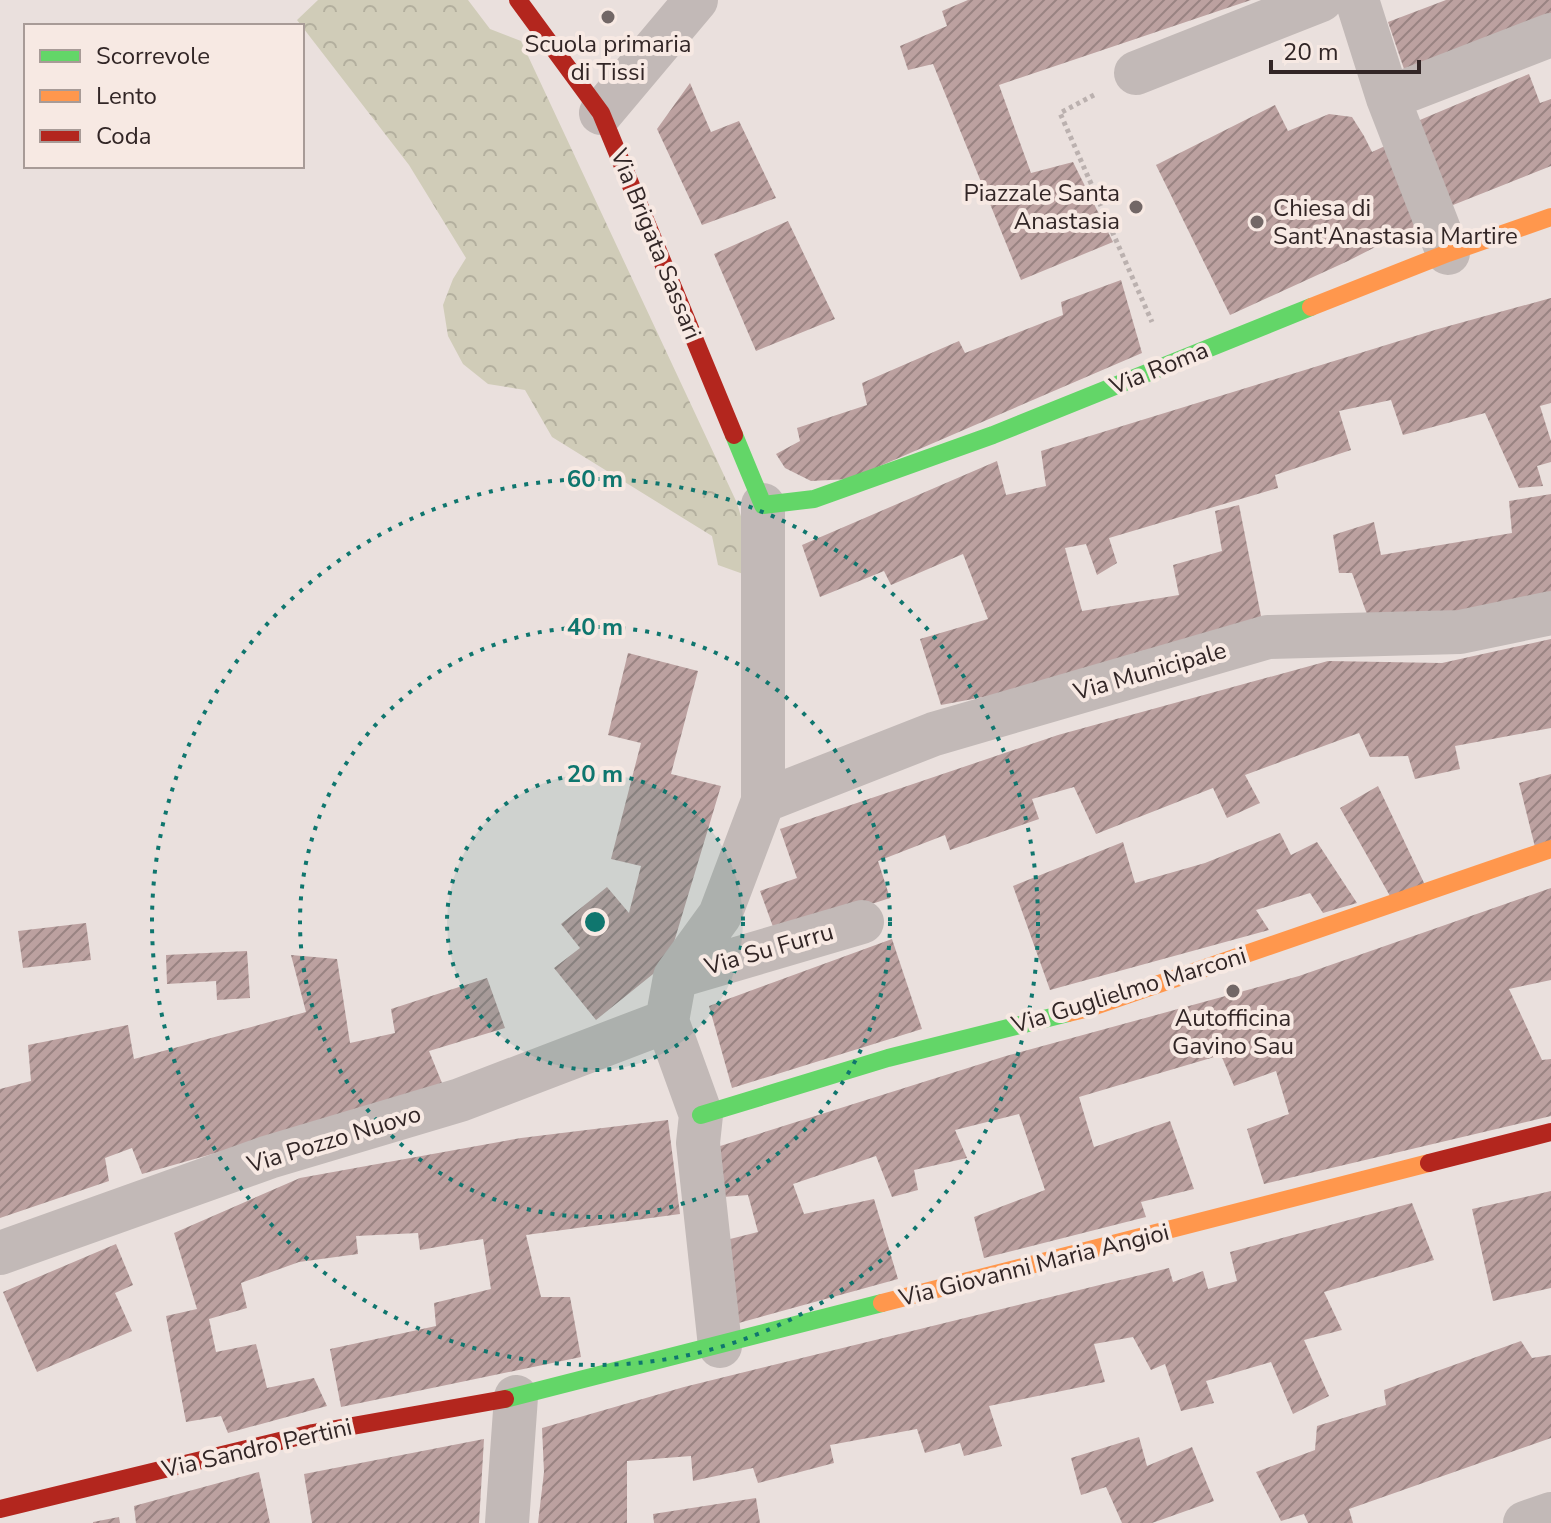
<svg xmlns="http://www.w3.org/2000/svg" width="1551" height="1523" viewBox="0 0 1551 1523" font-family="'Nunito Sans',sans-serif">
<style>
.park{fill:url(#park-crowns)}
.building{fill:url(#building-hatch)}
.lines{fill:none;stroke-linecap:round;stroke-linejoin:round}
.path{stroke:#bbb1af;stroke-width:5;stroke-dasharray:4 4;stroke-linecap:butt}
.street{stroke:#c2b9b7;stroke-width:44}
.fast{stroke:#63d668;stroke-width:18}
.slow{stroke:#ff974d;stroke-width:18}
.jam{stroke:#b3261e;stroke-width:18}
.ring{fill:none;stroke:#0f766e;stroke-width:4;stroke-dasharray:4 8}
.poi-dot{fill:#726766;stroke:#f7e9e3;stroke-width:3}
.labels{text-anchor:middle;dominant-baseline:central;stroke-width:8;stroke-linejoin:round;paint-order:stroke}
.poi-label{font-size:24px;fill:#322626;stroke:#f7e9e3}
.street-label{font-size:24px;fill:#322626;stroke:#f7e9e3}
.centre{fill:#0f766e;stroke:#f7e9e3;stroke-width:4}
.ring-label{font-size:24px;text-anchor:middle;font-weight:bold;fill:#0f766e;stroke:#f7e9e3;stroke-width:8;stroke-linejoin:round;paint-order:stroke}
</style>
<defs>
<pattern id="park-crowns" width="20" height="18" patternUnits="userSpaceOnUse" patternTransform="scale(2)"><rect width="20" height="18" fill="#d0ccb8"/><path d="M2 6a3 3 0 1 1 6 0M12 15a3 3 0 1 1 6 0" fill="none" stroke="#b3af9e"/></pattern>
<pattern id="building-hatch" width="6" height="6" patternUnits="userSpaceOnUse" patternTransform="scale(2)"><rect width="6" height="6" fill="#bca1a0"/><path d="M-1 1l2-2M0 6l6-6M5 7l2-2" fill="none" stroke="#998382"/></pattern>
</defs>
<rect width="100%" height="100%" fill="#eae0dd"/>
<path class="park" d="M 318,0 L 468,0 L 490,29 L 521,41 L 737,503 L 748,540 L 746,575 L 718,565 L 712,536 L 552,437 L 525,390 L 488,384 L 463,364 L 448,336 L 443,305 L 453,279 L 466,258 L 409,165 L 297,20 Z"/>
<path class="building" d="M 968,0 L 1251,0 L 999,85 L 1031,173 L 1073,162 L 1113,242 L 1021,280 L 933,64 L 908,70 L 900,46 L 947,26 L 942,11 Z
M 1446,0 L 1551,0 L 1551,14 L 1404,69 L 1388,22 Z
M 1529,74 L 1540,103 L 1551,99 L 1551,166 L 1448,207 L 1408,125 Z
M 690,83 L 711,132 L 739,121 L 776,198 L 702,225 L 657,129 Z
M 1275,105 L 1288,131 L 1329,114 L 1352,117 L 1364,136 L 1372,152 L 1385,146 L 1424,222 L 1348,261 L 1230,315 L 1156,165 Z
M 788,221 L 835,319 L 756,351 L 714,254 Z
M 1121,280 L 1142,353 L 850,479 L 811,481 L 785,468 L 776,454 L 800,441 L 797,428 L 867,405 L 862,383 L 959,341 L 965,353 L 1063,315 L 1061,302 Z
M 1551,298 L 1551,403 L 1540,406 L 1551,441 L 1551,462 L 1537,466 L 1543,486 L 1519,488 L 1485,413 L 1403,435 L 1391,400 L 1339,411 L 1351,450 L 1275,475 L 1278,488 L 1109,538 L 1117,563 L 1097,575 L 1086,544 L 1065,548 L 1082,611 L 1179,595 L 1173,565 L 1222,551 L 1215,511 L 1239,505 L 1263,626 L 1142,651 L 1021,690 L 941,705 L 920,639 L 988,619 L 963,554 L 891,585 L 884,571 L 820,597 L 802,545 L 997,461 L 1006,495 L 1046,486 L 1041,451 L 1438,329 Z
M 1551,494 L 1551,598 L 1372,628 L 1352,573 L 1339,573 L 1333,535 L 1374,522 L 1381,555 L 1512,533 L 1509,501 Z
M 1551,639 L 1551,728 L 1455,746 L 1460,769 L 1415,779 L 1408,756 L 1370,757 L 1359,733 L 1245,775 L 1260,803 L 1227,818 L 1213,788 L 1096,834 L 1074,787 L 1032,799 L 1039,819 L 950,850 L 945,835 L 878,861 L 890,898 L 776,935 L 760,891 L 797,878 L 780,829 L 1058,735 L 1328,661 L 1442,663 Z
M 628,653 L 698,671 L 671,774 L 721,786 L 668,962 L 596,1020 L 554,968 L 580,948 L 561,924 L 607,887 L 629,913 L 641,866 L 611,859 L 641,743 L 608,735 Z
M 1551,774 L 1551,842 L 1535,847 L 1519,783 Z
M 1378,786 L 1425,885 L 1390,896 L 1340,808 Z
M 1280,833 L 1291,855 L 1317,842 L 1357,903 L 1323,913 L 1310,893 L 1256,910 L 1269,930 L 1050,990 L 1013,886 L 1123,842 L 1135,883 L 1205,863 Z
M 1551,888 L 1551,980 L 1509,989 L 1542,1060 L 1551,1059 L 1551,1116 L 1264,1184 L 1247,1129 L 1289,1114 L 1276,1071 L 1234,1086 L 1221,1055 L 1079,1097 L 1094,1147 L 1170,1121 L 1194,1189 L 1141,1202 L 1146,1217 L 984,1258 L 974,1217 L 1045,1190 L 1019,1114 L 955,1130 L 967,1158 L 914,1170 L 918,1190 L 892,1197 L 876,1156 L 793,1184 L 804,1214 L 874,1199 L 898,1279 L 735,1324 L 726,1240 L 758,1232 L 748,1195 L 723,1197 L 717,1147 L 1006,1056 L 1299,976 Z
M 86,923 L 91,960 L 23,968 L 18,931 Z
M 892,939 L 922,1029 L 732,1088 L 709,1006 Z
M 247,951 L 250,998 L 217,1000 L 216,981 L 167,984 L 166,955 Z
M 291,955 L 337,959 L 350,1043 L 395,1033 L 391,1009 L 487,978 L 505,1028 L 429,1051 L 444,1088 L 142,1174 L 132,1148 L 105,1158 L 109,1181 L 0,1218 L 0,1089 L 31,1081 L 28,1045 L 128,1025 L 134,1059 L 306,1012 Z
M 668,1120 L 680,1214 L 526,1235 L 541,1297 L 570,1297 L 581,1357 L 341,1407 L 330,1349 L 436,1326 L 434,1303 L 491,1289 L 483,1239 L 420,1250 L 418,1233 L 356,1236 L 358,1254 L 299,1262 L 241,1283 L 247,1308 L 209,1319 L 216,1352 L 256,1344 L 267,1388 L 314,1378 L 327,1406 L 228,1433 L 221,1416 L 186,1422 L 166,1316 L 197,1309 L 174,1233 L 300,1178 L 521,1138 Z
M 1551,1191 L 1551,1288 L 1493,1301 L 1472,1209 Z
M 1412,1203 L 1434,1260 L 1324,1292 L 1342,1330 L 1304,1340 L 1329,1396 L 1293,1414 L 1271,1362 L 1206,1381 L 1214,1403 L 1181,1411 L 1165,1364 L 1151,1370 L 1133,1337 L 1094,1344 L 1105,1382 L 989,1406 L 1002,1446 L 964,1456 L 960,1443 L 925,1453 L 917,1429 L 830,1445 L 834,1463 L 758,1483 L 753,1468 L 693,1481 L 691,1456 L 627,1461 L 627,1523 L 538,1523 L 544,1472 L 542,1428 L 684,1387 L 1169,1268 L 1173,1282 L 1203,1271 L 1208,1289 L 1237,1281 L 1230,1252 Z
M 116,1244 L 133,1285 L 115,1293 L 132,1331 L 37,1372 L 3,1292 Z
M 1521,1341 L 1532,1358 L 1551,1355 L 1551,1438 L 1349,1509 L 1353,1523 L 1308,1523 L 1304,1514 L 1281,1521 L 1256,1472 L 1315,1450 L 1317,1426 L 1386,1405 L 1384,1390 Z
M 1139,1437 L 1147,1466 L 1192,1447 L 1214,1501 L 1152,1523 L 1122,1523 L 1106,1487 L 1081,1495 L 1071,1458 Z
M 484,1439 L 479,1523 L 312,1523 L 304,1474 Z
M 259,1472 L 270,1523 L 136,1523 L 134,1506 Z
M 756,1498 L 760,1523 L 654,1523 L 653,1514 Z
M 119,1517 L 120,1523 L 93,1523 L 93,1522 Z"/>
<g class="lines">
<path class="path" d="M 1094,95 L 1060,113 L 1152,322"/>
<path class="street" d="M 1357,0 L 1388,98 L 1448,253
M 1136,73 L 1321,0
M 1388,98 L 1551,35
M 601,113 L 696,0
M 763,801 L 934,734 L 1268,637 L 1460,632 L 1551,613
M 675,977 L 862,922
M 0,1253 L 269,1157 L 460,1100 L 667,1021
M 720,1346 L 698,1143 L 701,1115 L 667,1021 L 675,977 L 720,915 L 763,801 L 763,505
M 507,1523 L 516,1397
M 1525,1523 L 1551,1514"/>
<path class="fast" d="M 734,435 L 763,505 L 814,499 L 993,435 L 1311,307
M 701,1115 L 888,1058 L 1068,1013
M 505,1399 L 882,1303"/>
<path class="slow" d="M 1311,307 L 1448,253 L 1551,217
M 1068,1013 L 1089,1008 L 1551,849
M 882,1303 L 1429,1163"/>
<path class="jam" d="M 518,0 L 601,113 L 734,435
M 1429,1163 L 1551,1132
M 0,1509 L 313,1433 L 505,1399"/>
</g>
<circle cx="595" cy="922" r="148" fill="#0f766e" fill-opacity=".12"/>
<g class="ring">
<circle cx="595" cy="922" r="148"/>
<circle cx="595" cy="922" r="295"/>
<circle cx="595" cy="922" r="443"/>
</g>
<g class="poi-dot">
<circle cx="608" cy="17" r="8"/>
<circle cx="1136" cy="207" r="8"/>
<circle cx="1257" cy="222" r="8"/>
<circle cx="1233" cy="991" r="8"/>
</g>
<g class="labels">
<g class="poi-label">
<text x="608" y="44">Scuola primaria<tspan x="608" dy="28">di Tissi</tspan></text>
<text x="1120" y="193" text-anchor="end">Piazzale Santa<tspan x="1120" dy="28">Anastasia</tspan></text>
<text x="1273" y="208" text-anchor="start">Chiesa di<tspan x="1273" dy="28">Sant'Anastasia Martire</tspan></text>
<text x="1233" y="1018">Autofficina<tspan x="1233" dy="28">Gavino Sau</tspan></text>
</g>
<g class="street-label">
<text transform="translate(656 244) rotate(68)">Via Brigata Sassari</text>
<text transform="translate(1159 368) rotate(-22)">Via Roma</text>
<text transform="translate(1150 671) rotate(-16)">Via Municipale</text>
<text transform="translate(769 949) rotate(-16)">Via Su Furru</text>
<text transform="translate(1129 990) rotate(-17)">Via Guglielmo Marconi</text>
<text transform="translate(334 1139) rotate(-17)">Via Pozzo Nuovo</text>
<text transform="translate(1034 1265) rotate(-14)">Via Giovanni Maria Angioi</text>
<text transform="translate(257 1448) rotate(-13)">Via Sandro Pertini</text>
</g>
</g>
<circle cx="595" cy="922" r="12" class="centre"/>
<g class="ring-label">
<text x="595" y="487">60 m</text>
<text x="595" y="635">40 m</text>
<text x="595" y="782">20 m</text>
</g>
<rect x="24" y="24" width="280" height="144" fill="#f7e9e3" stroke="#a89b97" stroke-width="2"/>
<rect x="40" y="50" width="40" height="12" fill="#63d668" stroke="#a89b97" stroke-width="2"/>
<text x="96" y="64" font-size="24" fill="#322626">Scorrevole</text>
<rect x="40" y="90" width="40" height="12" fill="#ff974d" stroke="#a89b97" stroke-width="2"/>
<text x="96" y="104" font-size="24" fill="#322626">Lento</text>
<rect x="40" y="130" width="40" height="12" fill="#b3261e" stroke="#a89b97" stroke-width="2"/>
<text x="96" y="144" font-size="24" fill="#322626">Coda</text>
<path d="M1271 60v12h148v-12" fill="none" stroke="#322626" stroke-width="4"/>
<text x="1283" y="60" font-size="24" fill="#322626" stroke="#f7e9e3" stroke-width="6" paint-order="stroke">20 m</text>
</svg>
